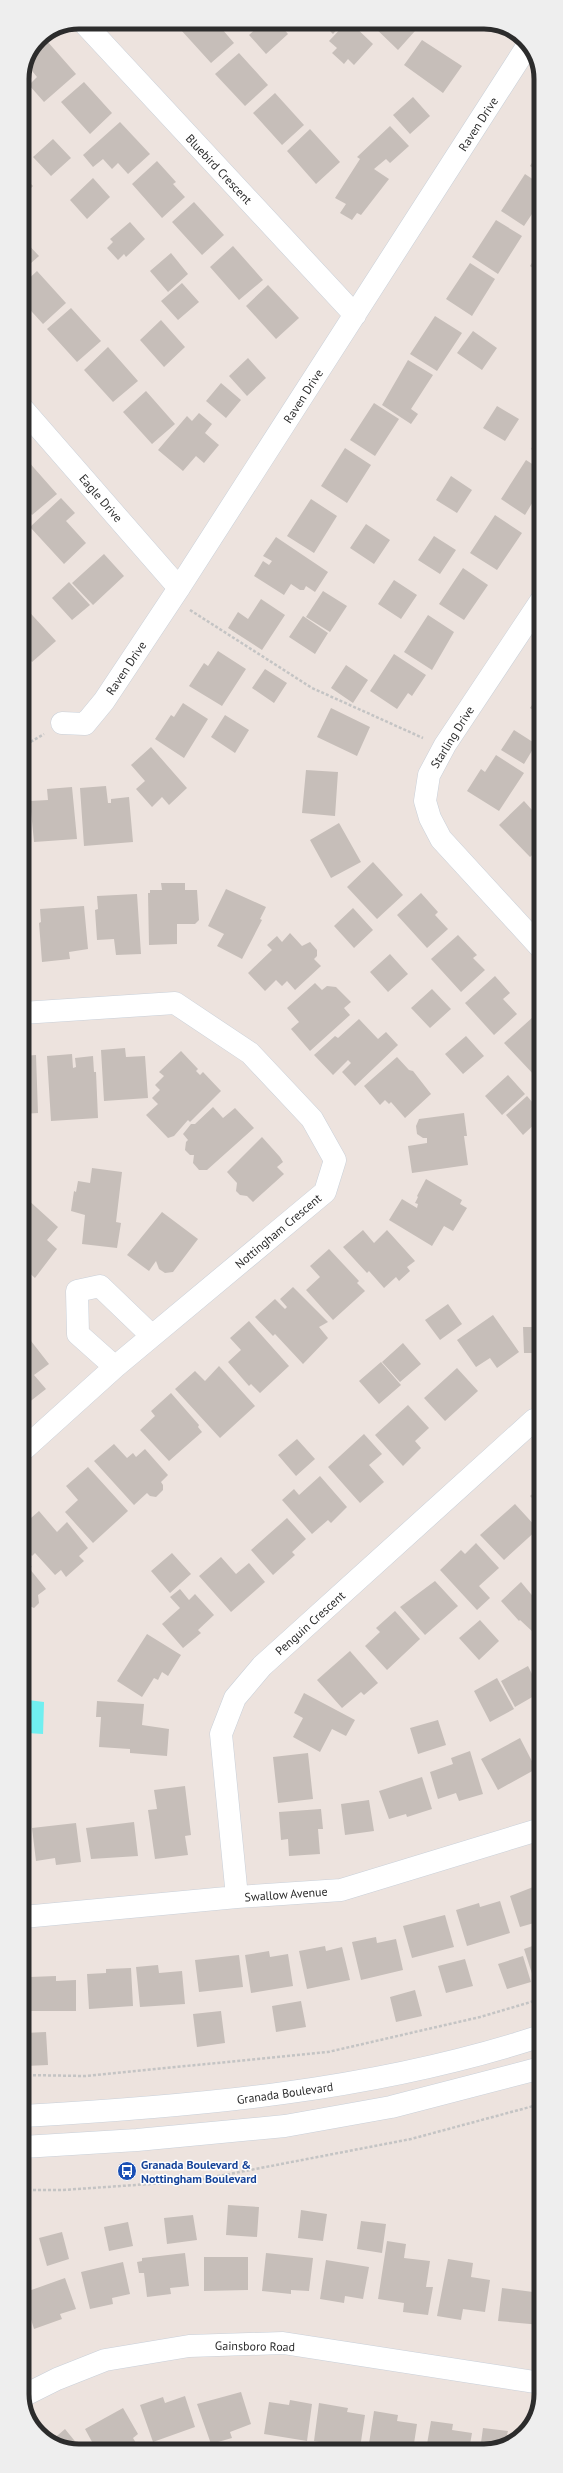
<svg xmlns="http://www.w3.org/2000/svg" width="563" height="2473" viewBox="0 0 563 2473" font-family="'PT Sans',sans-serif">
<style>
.water{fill:#70eff0}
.building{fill:#c6beb9}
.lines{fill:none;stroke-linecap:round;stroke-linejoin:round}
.street-casing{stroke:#c9d0d9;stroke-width:23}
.secondary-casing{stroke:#c9d0d9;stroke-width:23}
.path{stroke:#c4c4c4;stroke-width:2.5;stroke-dasharray:3 2;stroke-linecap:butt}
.street{stroke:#fff;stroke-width:22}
.secondary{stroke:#fff;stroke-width:22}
.labels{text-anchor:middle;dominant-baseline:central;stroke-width:3;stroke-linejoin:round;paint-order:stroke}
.street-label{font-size:12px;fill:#2c2c2c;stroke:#fff}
.transit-label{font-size:12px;font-weight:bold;fill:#164399;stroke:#fff;text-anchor:start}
.rim{fill:none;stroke:#2c2c2c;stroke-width:5}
</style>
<rect width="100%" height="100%" fill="#ede3de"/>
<path class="water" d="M 28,1700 L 44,1702 L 43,1734 L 27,1733 Z"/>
<path class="building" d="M 190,22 L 216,22 L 234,43 L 211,63 L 181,30 Z
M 263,22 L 278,22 L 288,34 L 266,54 L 249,35 Z
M 321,22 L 344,22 L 333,34 Z
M 347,22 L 350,22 L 373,44 L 354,65 L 348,59 L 344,64 L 332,53 L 337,48 L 329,41 Z
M 369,22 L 423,22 L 398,50 Z
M 422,40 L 462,66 L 443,93 L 404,65 Z
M 47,41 L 76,74 L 44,102 L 29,85 L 37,77 L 28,66 L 32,54 Z
M 239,53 L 268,85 L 245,106 L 215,74 Z
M 84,82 L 112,113 L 90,134 L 61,102 Z
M 275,93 L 304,125 L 282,145 L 253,113 Z
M 413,97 L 430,116 L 410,134 L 393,115 Z
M 120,122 L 150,154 L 128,174 L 118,163 L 112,169 L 103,159 L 93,167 L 83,155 Z
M 390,126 L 409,146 L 390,163 L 386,159 L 374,169 L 389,179 L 361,215 L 357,213 L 352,220 L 340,213 L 346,204 L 335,198 L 360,159 L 357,157 Z
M 310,129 L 340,162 L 316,184 L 287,151 Z
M 53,139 L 71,158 L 51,176 L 33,157 Z
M 540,150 L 540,172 L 530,166 Z
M 157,161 L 176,182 L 173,184 L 185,197 L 162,218 L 132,184 Z
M 525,174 L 540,184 L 540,202 L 524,226 L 501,211 Z
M 22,175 L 33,186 L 22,197 Z
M 93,178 L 110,197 L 87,219 L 70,200 Z
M 194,202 L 224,235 L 202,255 L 172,222 Z
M 496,220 L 522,236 L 498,274 L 472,257 Z
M 130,222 L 145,239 L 126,257 L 124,254 L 118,260 L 107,248 L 113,242 L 110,239 Z
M 22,238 L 39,256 L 22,271 Z
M 233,246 L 263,280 L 239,300 L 210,267 Z
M 540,250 L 540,273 L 530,266 Z
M 171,253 L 188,274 L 168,292 L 150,271 Z
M 470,263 L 495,279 L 472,316 L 446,299 Z
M 37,271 L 66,303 L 43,324 L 22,301 L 22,285 Z
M 182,283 L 199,302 L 178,320 L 161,301 Z
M 268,285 L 299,318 L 276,339 L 246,306 Z
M 71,308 L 101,341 L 77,362 L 47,329 Z
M 435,316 L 462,333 L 437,371 L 410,354 Z
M 161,320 L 185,347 L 164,367 L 140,340 Z
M 473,331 L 497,348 L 482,370 L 457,353 Z
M 108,347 L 138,381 L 113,402 L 84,370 Z
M 540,350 L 540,366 L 533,361 Z
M 248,358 L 266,378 L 247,396 L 229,376 Z
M 408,360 L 433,375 L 411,409 L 418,414 L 411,424 L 382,405 Z
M 221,383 L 241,400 L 226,418 L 206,401 Z
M 146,391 L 175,424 L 152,444 L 123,412 Z
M 374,403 L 399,419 L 375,456 L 350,440 Z
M 497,406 L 519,419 L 505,441 L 483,428 Z
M 199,413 L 212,424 L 205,433 L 219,445 L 204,463 L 196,456 L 183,471 L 158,450 L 187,416 L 192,421 Z
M 540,434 L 540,455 L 531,449 Z
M 345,448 L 371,465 L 347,503 L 321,486 Z
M 27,460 L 57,494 L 32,515 L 22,504 L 22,465 Z
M 526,460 L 540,469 L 540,504 L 534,500 L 525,515 L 501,499 Z
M 451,476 L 472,490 L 457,513 L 436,500 Z
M 61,498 L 75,513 L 66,521 L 86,543 L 64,564 L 30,527 Z
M 311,499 L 337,516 L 314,553 L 287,536 Z
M 495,515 L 522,533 L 497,570 L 470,553 Z
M 366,524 L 390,540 L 374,564 L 350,548 Z
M 434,536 L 456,550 L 440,574 L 418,560 Z
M 276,537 L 328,572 L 315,592 L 306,586 L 304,590 L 300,590 L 291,584 L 284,595 L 254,576 L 263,561 L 269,565 L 272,561 L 263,556 Z
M 104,554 L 124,576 L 93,605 L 72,583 Z
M 463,568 L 488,585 L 464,620 L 439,604 Z
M 394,580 L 417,595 L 401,619 L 378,604 Z
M 69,582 L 90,605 L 72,620 L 52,598 Z
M 323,591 L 347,606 L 330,632 L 306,617 Z
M 261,599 L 285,615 L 262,650 L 228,628 L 238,612 L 248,619 Z
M 22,604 L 56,641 L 32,662 L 22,651 Z
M 428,615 L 454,632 L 432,670 L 404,652 Z
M 303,616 L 328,633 L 315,654 L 289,637 Z
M 218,651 L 246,669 L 222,706 L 189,686 L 204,663 L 208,666 Z
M 394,654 L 426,675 L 412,696 L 408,693 L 397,709 L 370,691 Z
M 346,665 L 368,680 L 353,703 L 331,688 Z
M 265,669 L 287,683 L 274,703 L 252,688 Z
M 540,693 L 540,714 L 530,708 Z
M 183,703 L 208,719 L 184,758 L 155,739 L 171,715 L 174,717 Z
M 331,708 L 370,727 L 357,756 L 317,737 Z
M 225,715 L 249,730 L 235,753 L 211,737 Z
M 514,730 L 536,744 L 524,764 L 501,750 Z
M 151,747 L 187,788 L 169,805 L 162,797 L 152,807 L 136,789 L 145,781 L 131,765 Z
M 496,755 L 524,773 L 499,811 L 467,791 L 481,769 L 485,772 Z
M 306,770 L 338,772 L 335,816 L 302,813 Z
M 106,786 L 108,803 L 111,803 L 111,799 L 129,797 L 133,842 L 84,846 L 80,788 Z
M 540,786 L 540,802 L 532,793 Z
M 72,787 L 77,839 L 34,842 L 30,801 L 48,800 L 47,789 Z
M 524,801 L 540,819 L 540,848 L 530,857 L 499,825 Z
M 339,823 L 361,862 L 331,878 L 310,840 Z
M 373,862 L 403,895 L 377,919 L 347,887 Z
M 540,862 L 540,871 L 536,866 Z
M 161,883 L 185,883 L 185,890 L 197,890 L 199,920 L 195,924 L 177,924 L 177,944 L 149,945 L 148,893 L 150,893 L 150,890 L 162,890 Z
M 226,889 L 266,907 L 260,919 L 262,920 L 242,959 L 217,946 L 224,934 L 208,926 Z
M 421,893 L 438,912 L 435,915 L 448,929 L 427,948 L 397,915 Z
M 137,894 L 141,954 L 116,955 L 114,939 L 97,940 L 95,910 L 98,909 L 97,896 Z
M 22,900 L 28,962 L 22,962 Z
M 84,906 L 88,949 L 69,952 L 70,959 L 42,962 L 39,923 L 41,922 L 40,909 Z
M 353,908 L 373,930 L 354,948 L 334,926 Z
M 290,933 L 302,946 L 310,942 L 317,950 L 317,956 L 314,959 L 321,966 L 295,990 L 287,981 L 282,986 L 276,980 L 265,991 L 248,973 L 272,950 L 267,945 L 277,936 L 282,942 Z
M 458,935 L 477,955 L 473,958 L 485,970 L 461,992 L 431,959 Z
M 390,954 L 408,974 L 388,992 L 370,972 Z
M 495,976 L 510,993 L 503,999 L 517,1014 L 494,1035 L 465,1003 Z
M 315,983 L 322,990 L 327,986 L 336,987 L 351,1002 L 344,1008 L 350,1015 L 310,1051 L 291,1029 L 299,1022 L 287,1008 Z
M 432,989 L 451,1009 L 430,1028 L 411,1008 Z
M 533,1017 L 540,1025 L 540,1071 L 535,1076 L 504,1043 Z
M 359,1019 L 378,1039 L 386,1032 L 398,1045 L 355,1086 L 342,1072 L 351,1063 L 348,1060 L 333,1075 L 314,1055 L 335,1036 L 338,1038 Z
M 466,1036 L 484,1056 L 463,1074 L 445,1054 Z
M 125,1048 L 126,1057 L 145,1056 L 148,1098 L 104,1101 L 101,1050 Z
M 181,1051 L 198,1069 L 196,1071 L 200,1075 L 203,1072 L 221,1091 L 190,1122 L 188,1120 L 174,1136 L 168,1138 L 146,1115 L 158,1104 L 152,1098 L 160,1090 L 155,1085 L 164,1076 L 159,1072 Z
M 72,1054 L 73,1068 L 76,1067 L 75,1058 L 93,1056 L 94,1072 L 96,1072 L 98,1118 L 51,1121 L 47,1056 Z
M 36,1055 L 38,1113 L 22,1114 L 22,1056 Z
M 397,1057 L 409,1070 L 413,1071 L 431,1094 L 405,1118 L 391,1102 L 389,1104 L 385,1100 L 380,1105 L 364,1086 Z
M 508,1075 L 525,1094 L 502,1115 L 485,1096 Z
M 527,1096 L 540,1111 L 540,1119 L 523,1135 L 506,1115 Z
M 213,1107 L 223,1118 L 235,1108 L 254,1128 L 207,1170 L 199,1170 L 193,1163 L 194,1155 L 190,1155 L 185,1150 L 186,1142 L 188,1140 L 183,1134 L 191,1124 L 195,1124 Z
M 464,1113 L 467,1136 L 464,1136 L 468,1165 L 412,1173 L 408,1146 L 427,1143 L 427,1138 L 423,1138 L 417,1134 L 416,1126 L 419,1119 Z
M 262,1137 L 280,1157 L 283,1162 L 277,1167 L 284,1174 L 253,1202 L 247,1196 L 240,1195 L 236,1191 L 237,1183 L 227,1172 Z
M 92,1168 L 122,1172 L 116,1222 L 121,1223 L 117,1248 L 82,1244 L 85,1215 L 71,1211 L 74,1191 L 76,1192 L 78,1181 L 90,1183 Z
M 426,1179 L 462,1200 L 460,1204 L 467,1208 L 453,1231 L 444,1226 L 432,1246 L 389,1220 L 402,1199 L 417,1208 L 418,1204 L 415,1203 L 418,1197 L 417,1196 Z
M 26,1198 L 58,1227 L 47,1240 L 57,1249 L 35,1278 L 23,1267 L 23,1202 Z
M 162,1212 L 198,1239 L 173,1272 L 165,1273 L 159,1269 L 156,1261 L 149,1271 L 127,1255 Z
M 363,1230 L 374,1243 L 387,1230 L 415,1261 L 407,1267 L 410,1271 L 399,1281 L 396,1277 L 384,1288 L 369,1271 L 367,1273 L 343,1247 Z
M 329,1249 L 359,1281 L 357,1283 L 365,1291 L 333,1320 L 306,1290 L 320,1277 L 310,1266 Z
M 293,1287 L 328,1322 L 319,1327 L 328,1338 L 303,1364 L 275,1334 L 273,1336 L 255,1317 L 275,1299 L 285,1309 L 287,1307 L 280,1299 Z
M 23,1302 L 27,1302 L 27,1332 L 23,1332 Z
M 448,1304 L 462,1324 L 440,1340 L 425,1320 Z
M 493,1315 L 519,1352 L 497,1368 L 490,1358 L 476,1367 L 457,1340 Z
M 249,1321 L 289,1366 L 260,1393 L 251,1384 L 249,1386 L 228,1362 L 241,1350 L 230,1338 Z
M 523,1327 L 541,1327 L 541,1353 L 524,1353 Z
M 31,1341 L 49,1364 L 34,1375 L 46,1389 L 23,1407 L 23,1347 Z
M 403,1343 L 421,1364 L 400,1382 L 382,1362 Z
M 381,1362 L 401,1385 L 379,1404 L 359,1381 Z
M 219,1366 L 255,1406 L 220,1438 L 175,1389 L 195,1371 L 205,1381 Z
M 457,1368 L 478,1391 L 445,1421 L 424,1398 Z
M 171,1393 L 199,1425 L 198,1427 L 202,1432 L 169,1461 L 140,1430 L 155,1416 L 151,1411 Z
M 408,1405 L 429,1428 L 415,1441 L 421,1448 L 403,1466 L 375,1435 Z
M 364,1434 L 382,1454 L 369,1465 L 384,1482 L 360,1503 L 328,1467 Z
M 297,1439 L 315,1459 L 296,1476 L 278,1455 Z
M 114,1444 L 127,1458 L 133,1453 L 136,1457 L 145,1449 L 168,1475 L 161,1482 L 163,1485 L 163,1490 L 156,1497 L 150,1496 L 147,1493 L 134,1505 L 94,1461 Z
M 88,1467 L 128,1511 L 93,1543 L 65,1512 L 78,1500 L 66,1486 Z
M 320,1476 L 347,1507 L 331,1523 L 328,1520 L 312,1534 L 282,1500 L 294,1489 L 299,1495 Z
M 541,1487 L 541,1507 L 530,1496 Z
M 515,1504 L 538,1529 L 504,1560 L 480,1535 Z
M 39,1511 L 57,1532 L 67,1522 L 88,1548 L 79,1556 L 84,1561 L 66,1577 L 61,1570 L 55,1575 L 35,1553 L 32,1556 L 23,1546 L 23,1525 Z
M 287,1518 L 306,1539 L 292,1552 L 295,1555 L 273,1575 L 251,1550 Z
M 476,1543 L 499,1568 L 479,1586 L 490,1598 L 477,1610 L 440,1570 L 461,1550 L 465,1554 Z
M 172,1553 L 191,1574 L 170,1593 L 151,1571 Z
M 23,1555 L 32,1567 L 29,1568 L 46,1589 L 38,1595 L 39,1603 L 34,1608 L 25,1604 L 23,1606 Z
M 221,1557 L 236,1574 L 249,1563 L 265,1582 L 231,1612 L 199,1576 Z
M 435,1581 L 458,1606 L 425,1635 L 400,1607 Z
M 521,1582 L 541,1606 L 541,1626 L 534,1633 L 520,1620 L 519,1621 L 501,1601 Z
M 180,1589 L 189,1600 L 195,1594 L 214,1615 L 198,1630 L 201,1633 L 183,1648 L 162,1624 L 180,1608 L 170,1597 Z
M 395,1611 L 420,1639 L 387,1670 L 365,1646 L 380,1632 L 376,1628 Z
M 480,1620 L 499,1641 L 479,1660 L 459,1638 Z
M 147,1634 L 181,1655 L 168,1676 L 162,1672 L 158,1680 L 154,1678 L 142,1697 L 117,1681 Z
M 350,1651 L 378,1683 L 364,1695 L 361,1692 L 342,1708 L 317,1680 Z
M 528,1666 L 541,1692 L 515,1707 L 501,1681 Z
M 497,1678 L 514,1709 L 490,1722 L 474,1691 Z
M 304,1693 L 355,1720 L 346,1736 L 332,1729 L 320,1752 L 293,1737 L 303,1718 L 294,1713 Z
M 97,1701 L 144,1704 L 142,1725 L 169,1729 L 167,1756 L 130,1753 L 130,1749 L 99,1747 L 101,1717 L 96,1717 Z
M 438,1720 L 446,1745 L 418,1754 L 410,1728 Z
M 541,1731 L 541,1740 L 537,1733 Z
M 520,1738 L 536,1769 L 498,1790 L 481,1759 Z
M 470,1751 L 483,1794 L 459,1801 L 456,1793 L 438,1799 L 430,1772 L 453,1764 L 451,1758 Z
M 308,1753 L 313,1799 L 278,1803 L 273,1757 Z
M 422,1777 L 432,1809 L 407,1817 L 406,1814 L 389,1819 L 379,1791 Z
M 185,1786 L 191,1835 L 185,1836 L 188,1855 L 155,1859 L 148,1810 L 157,1809 L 154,1790 Z
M 369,1800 L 374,1831 L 345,1835 L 341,1804 Z
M 321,1809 L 323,1829 L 318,1829 L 320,1854 L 289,1856 L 288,1839 L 281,1840 L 279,1812 Z
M 134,1822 L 138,1856 L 91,1859 L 86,1828 Z
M 76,1823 L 81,1862 L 56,1865 L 55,1858 L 36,1861 L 32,1828 Z
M 541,1884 L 541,1921 L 520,1927 L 510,1896 Z
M 500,1901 L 510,1933 L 467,1946 L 456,1910 L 479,1903 L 480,1907 Z
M 445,1915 L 454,1947 L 412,1958 L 403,1926 Z
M 376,1937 L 377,1943 L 396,1939 L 403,1970 L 361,1980 L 352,1942 Z
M 541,1943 L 541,1977 L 534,1980 L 524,1949 Z
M 325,1946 L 326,1951 L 342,1947 L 350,1980 L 307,1989 L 299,1951 Z
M 269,1951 L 270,1957 L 288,1954 L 293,1986 L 251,1993 L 245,1955 Z
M 239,1955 L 243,1987 L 199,1992 L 195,1960 Z
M 523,1956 L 531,1982 L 507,1989 L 498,1964 Z
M 465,1959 L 473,1986 L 446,1993 L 438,1966 Z
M 158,1965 L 159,1973 L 182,1971 L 185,2004 L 140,2007 L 136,1967 Z
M 131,1968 L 133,2006 L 89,2009 L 87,1974 L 106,1973 L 106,1969 Z
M 56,1976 L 56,1981 L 76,1980 L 76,2011 L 30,2011 L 30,1977 Z
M 415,1990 L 422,2016 L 396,2022 L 390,1997 Z
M 301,2001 L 306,2027 L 276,2032 L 272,2006 Z
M 221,2011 L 225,2043 L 197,2047 L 193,2014 Z
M 46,2032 L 48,2065 L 25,2066 L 24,2033 Z
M 228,2205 L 259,2207 L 257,2237 L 226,2235 Z
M 301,2210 L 327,2214 L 323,2241 L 298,2238 Z
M 193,2215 L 197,2240 L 167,2244 L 164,2218 Z
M 361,2221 L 386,2224 L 382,2253 L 357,2249 Z
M 128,2222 L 133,2246 L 109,2251 L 104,2227 Z
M 62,2232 L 69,2259 L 47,2266 L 39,2238 Z
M 387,2241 L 406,2244 L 404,2258 L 430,2261 L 426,2287 L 433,2287 L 428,2315 L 403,2312 L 404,2303 L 378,2299 Z
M 185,2253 L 189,2286 L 170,2288 L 171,2294 L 147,2297 L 144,2273 L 139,2273 L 137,2262 L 142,2261 L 142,2258 Z
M 266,2253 L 313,2258 L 309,2291 L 291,2290 L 291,2294 L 262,2291 Z
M 204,2257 L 248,2257 L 248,2290 L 204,2291 Z
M 448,2259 L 473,2263 L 471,2277 L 490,2280 L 485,2312 L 463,2309 L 461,2320 L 437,2316 Z
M 326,2260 L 369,2267 L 363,2299 L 345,2296 L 344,2303 L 320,2299 Z
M 123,2262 L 130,2294 L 112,2298 L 113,2304 L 90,2309 L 81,2272 Z
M 65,2278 L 76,2309 L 60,2314 L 62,2319 L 34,2329 L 23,2293 Z
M 502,2288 L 541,2293 L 541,2325 L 498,2321 Z
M 23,2319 L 29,2332 L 23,2335 Z
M 241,2392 L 251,2424 L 230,2432 L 232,2438 L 211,2444 L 197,2404 Z
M 185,2396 L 195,2427 L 153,2442 L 140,2405 L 163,2397 L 165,2403 Z
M 290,2400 L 312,2404 L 307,2441 L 264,2434 L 269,2402 L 289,2405 Z
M 319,2403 L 348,2408 L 347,2412 L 365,2415 L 360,2448 L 314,2441 Z
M 123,2408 L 138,2434 L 133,2438 L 136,2443 L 130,2446 L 132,2449 L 129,2451 L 97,2451 L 85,2429 Z
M 374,2411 L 398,2415 L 397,2421 L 417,2424 L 413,2450 L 368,2450 Z
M 431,2421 L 453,2424 L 452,2430 L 472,2433 L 469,2450 L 426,2450 Z
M 483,2428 L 508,2431 L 507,2435 L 517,2437 L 494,2450 L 480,2450 Z
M 65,2429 L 83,2451 L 76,2451 L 51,2441 Z"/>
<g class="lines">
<defs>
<path id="street" d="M 83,22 L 355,315
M 22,408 L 179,588
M 540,602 L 445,745 L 429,775 L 425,801 L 430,818 L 441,839 L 540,947
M 62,723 L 85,724 L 104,701 L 179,588 L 528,45
M 22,1013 L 175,1003 L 250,1053 L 312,1119 L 335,1160 L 325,1192 L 115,1367 L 23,1450
M 115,1367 L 78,1334 L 77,1291 L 100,1286 L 152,1336
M 237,1897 L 221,1734 L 235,1698 L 262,1666 L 534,1420 L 541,1419
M 23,1917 L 237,1897 L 341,1890 L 541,1829
M 23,2396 L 57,2379 L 105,2360 L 189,2346 L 283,2343 L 541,2383"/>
<path id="secondary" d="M 23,2116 C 198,2106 373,2091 541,2036
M 23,2147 L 137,2140 L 285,2126 L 391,2107 L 541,2068"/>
</defs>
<use href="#street" class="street-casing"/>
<use href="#secondary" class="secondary-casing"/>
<path class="path" d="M 190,610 L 312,688 L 423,738
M 22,747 L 44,734
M 23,2075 L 85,2076 L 328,2052 L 480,2017 L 541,1999
M 23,2190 L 63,2190 L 193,2181 L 411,2139 L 541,2104"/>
<use href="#street" class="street"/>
<use href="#secondary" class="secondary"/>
</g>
<defs>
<symbol id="bus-disc" viewBox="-11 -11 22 22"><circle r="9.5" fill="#1a4fb4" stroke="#fff"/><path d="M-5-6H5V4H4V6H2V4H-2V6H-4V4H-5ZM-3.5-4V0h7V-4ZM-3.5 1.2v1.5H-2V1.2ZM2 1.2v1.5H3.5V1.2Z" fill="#fff"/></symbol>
</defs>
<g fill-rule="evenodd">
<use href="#bus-disc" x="116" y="2160" width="22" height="22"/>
</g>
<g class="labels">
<g class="street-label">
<text transform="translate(478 124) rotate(-57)">Raven Drive</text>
<text transform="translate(219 169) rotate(47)">Bluebird Crescent</text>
<text transform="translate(303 396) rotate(-57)">Raven Drive</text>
<text transform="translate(101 498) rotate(49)">Eagle Drive</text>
<text transform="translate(126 668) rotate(-56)">Raven Drive</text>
<text transform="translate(452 737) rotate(-58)">Starling Drive</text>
<text transform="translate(278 1231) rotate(-40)">Nottingham Crescent</text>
<text transform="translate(310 1623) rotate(-42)">Penguin Crescent</text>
<text transform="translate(286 1894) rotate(-4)">Swallow Avenue</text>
<text transform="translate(285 2093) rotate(-8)">Granada Boulevard</text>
<text transform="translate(255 2346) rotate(1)">Gainsboro Road</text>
</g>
<g class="transit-label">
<text x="141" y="2164">Granada Boulevard &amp;<tspan x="141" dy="14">Nottingham Boulevard</tspan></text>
</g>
</g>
<path d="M0 0H563V2473H0ZM79 29H484A50 50 0 0 1 534 79V2394A50 50 0 0 1 484 2444H79A50 50 0 0 1 29 2394V79A50 50 0 0 1 79 29Z" fill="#eee" fill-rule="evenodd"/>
<path class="rim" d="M79 29H484A50 50 0 0 1 534 79V2394A50 50 0 0 1 484 2444H79A50 50 0 0 1 29 2394V79A50 50 0 0 1 79 29Z"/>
</svg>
